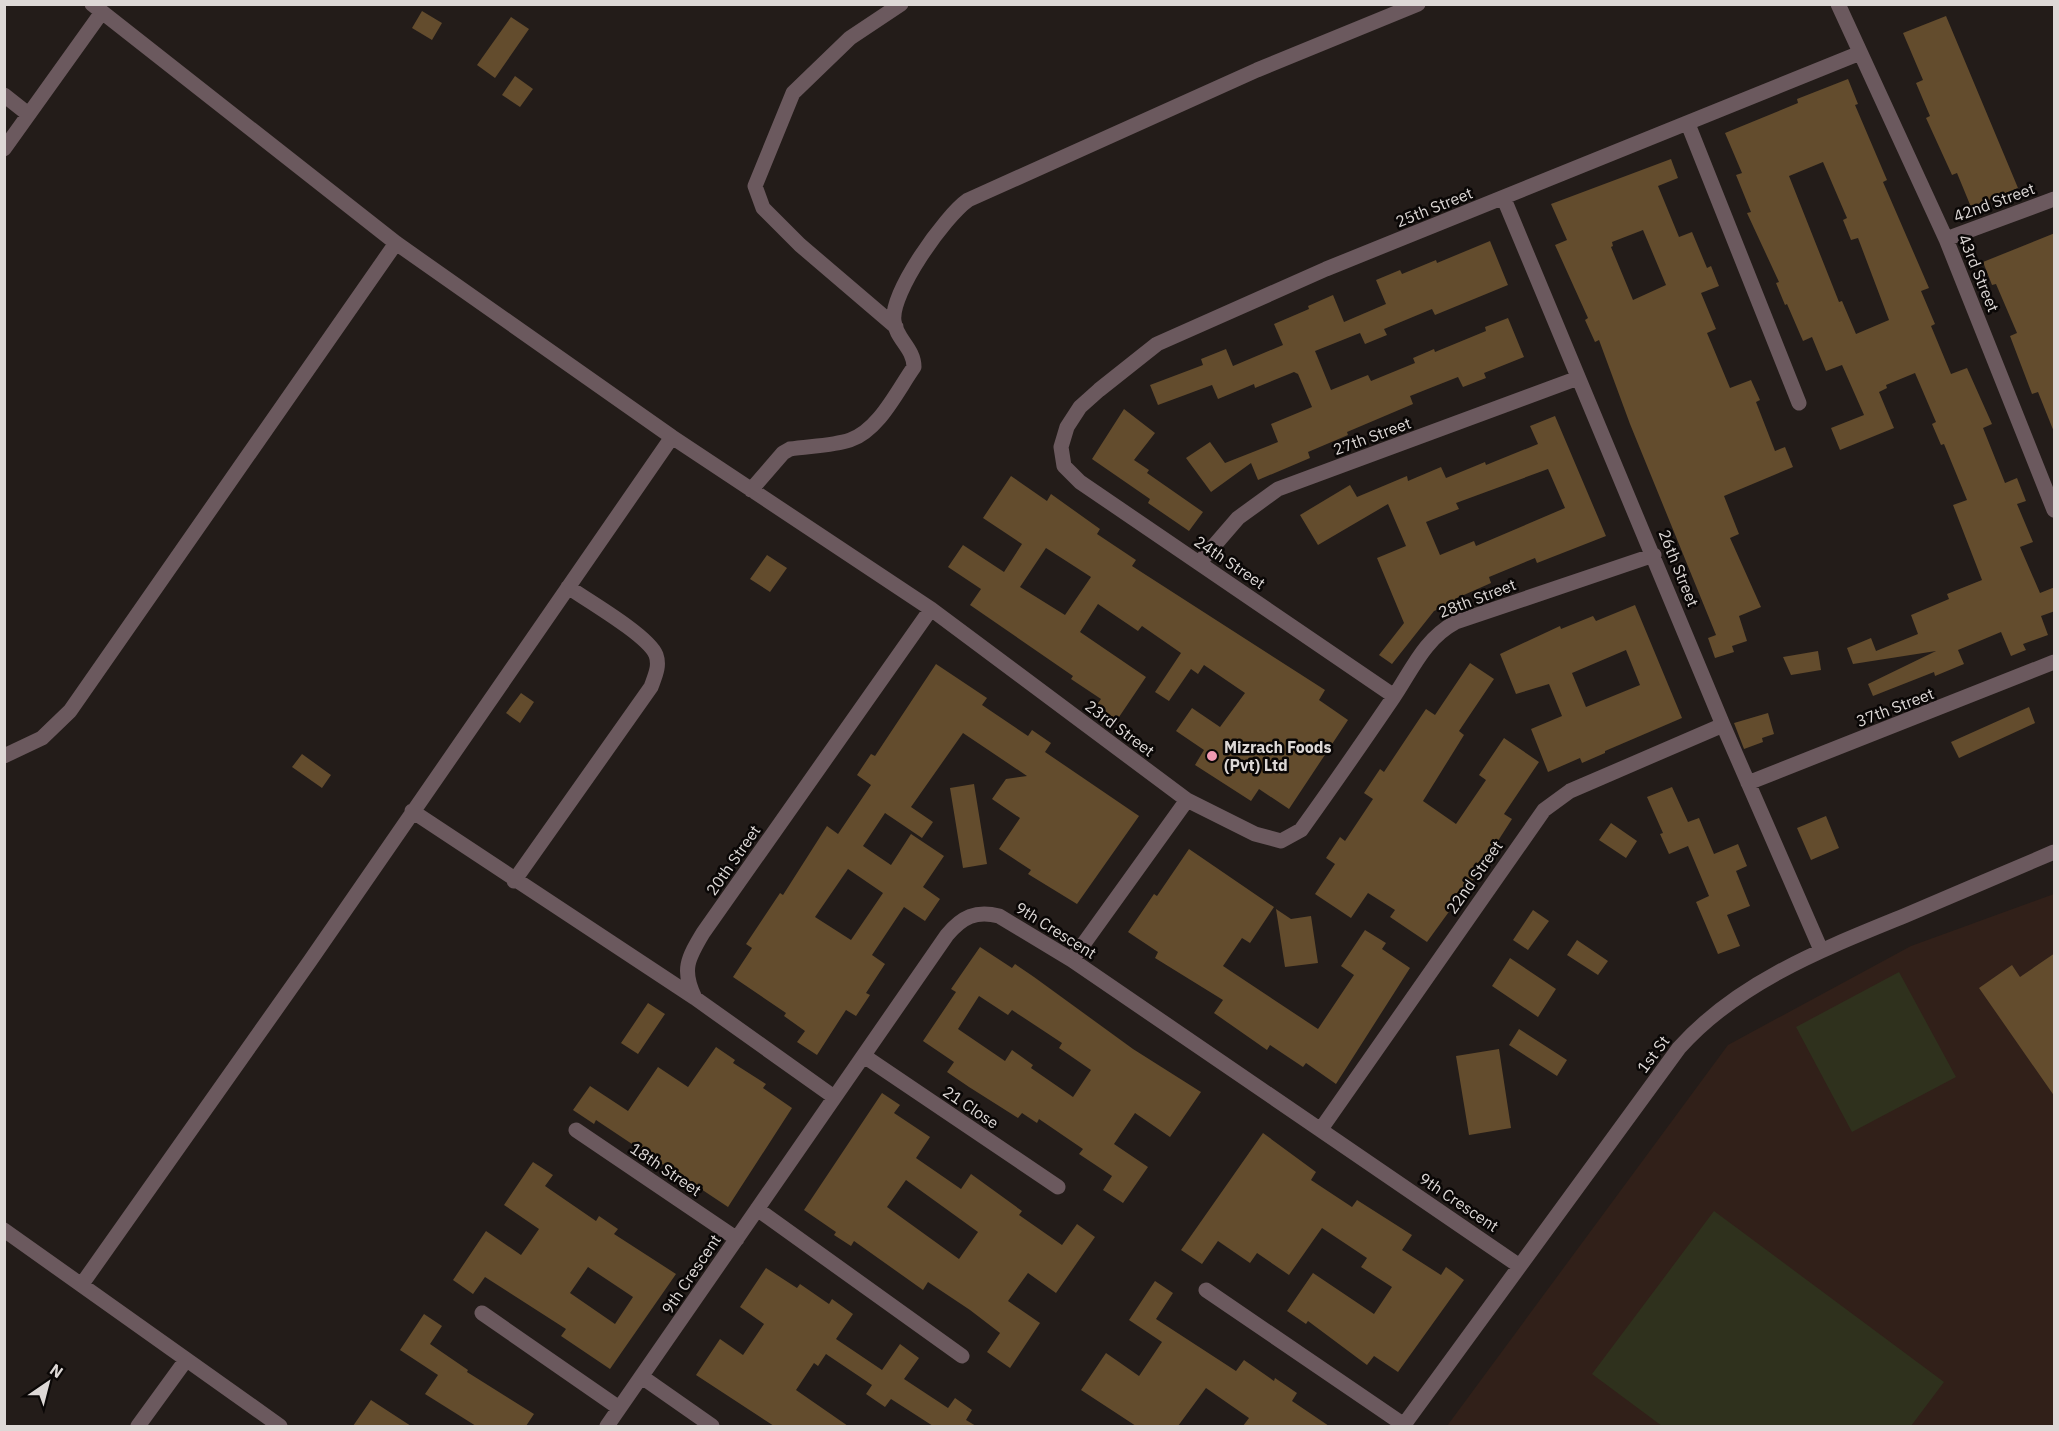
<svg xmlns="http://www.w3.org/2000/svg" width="2059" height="1431" viewBox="0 0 2059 1431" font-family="'IBM Plex Sans',sans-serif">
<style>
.education{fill:#312019}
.green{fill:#2f311d}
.building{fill:#634c2d;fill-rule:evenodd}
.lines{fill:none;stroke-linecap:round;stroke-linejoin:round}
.minor{stroke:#6b595e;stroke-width:15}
.poi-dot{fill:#f19ab2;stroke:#0a0706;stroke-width:2}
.labels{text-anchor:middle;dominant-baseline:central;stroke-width:5;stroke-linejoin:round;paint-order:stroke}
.street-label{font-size:16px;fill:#ddd8d6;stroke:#0a0706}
.poi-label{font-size:16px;font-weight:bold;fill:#ddd8d6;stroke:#0a0706;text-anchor:start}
</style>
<rect width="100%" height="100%" fill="#231c19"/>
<path class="education" d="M 2054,894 L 2054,1426 L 1447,1426 L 1728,1045 L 1911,946 Z"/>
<path class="green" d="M 1899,972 L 1956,1077 L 1852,1132 L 1796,1027 Z
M 1714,1211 L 1944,1382 L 1911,1426 L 1662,1426 L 1592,1374 Z"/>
<path class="building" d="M 422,11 L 442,23 L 432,40 L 412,28 Z
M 1946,16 L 2018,188 L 1971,207 L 1957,173 L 1952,175 L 1926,118 L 1930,116 L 1916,83 L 1923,80 L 1903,33 Z
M 511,17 L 529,29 L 495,78 L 477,65 Z
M 515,76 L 533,89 L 520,107 L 502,95 Z
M 1848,79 L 1858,104 L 1855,105 L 1887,180 L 1883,182 L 1929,288 L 1921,291 L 1935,324 L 1931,326 L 1951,374 L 1967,368 L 1992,424 L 1983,428 L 2005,483 L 2017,478 L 2026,501 L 2017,504 L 2033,542 L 2020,547 L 2040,593 L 2055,587 L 2055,611 L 2041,616 L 2048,635 L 2023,644 L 2026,650 L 2011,656 L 2001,632 L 1958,650 L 1964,664 L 1935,676 L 1934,672 L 1873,696 L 1868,684 L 1936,651 L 1853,664 L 1847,648 L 1871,638 L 1876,651 L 1918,634 L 1911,615 L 1949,599 L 1947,594 L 1982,580 L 1953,505 L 1967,500 L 1944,444 L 1941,445 L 1932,424 L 1936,422 L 1915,373 L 1886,385 L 1887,388 L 1879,392 L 1894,428 L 1840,450 L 1831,428 L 1864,415 L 1842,365 L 1826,371 L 1812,337 L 1803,341 L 1787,304 L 1785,305 L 1776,283 L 1779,282 L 1747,213 L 1751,212 L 1736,175 L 1742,173 L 1725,133 L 1798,103 L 1797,99 ZM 1823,162 L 1847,218 L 1843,220 L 1851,240 L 1858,238 L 1889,320 L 1856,334 L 1842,301 L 1839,302 L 1789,176 Z
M 1671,159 L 1678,178 L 1658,186 L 1679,237 L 1692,232 L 1707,268 L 1711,266 L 1719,286 L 1701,293 L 1716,329 L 1707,333 L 1730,388 L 1751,380 L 1760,400 L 1756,402 L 1775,451 L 1785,447 L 1793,467 L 1724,496 L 1739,534 L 1730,538 L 1761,607 L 1739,616 L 1747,641 L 1732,646 L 1734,652 L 1715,658 L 1708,638 L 1716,635 L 1630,424 L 1599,340 L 1595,342 L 1585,320 L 1588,318 L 1555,245 L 1567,240 L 1551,204 ZM 1643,230 L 1666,285 L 1633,300 L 1611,247 L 1613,246 L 1612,242 Z
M 2055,233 L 2055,432 L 2054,432 L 2038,392 L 2032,394 L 2010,336 L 2017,333 L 1996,284 L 1992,285 L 1983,262 Z
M 1490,241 L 1508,285 L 1435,315 L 1432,309 L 1384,329 L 1387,335 L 1365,344 L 1360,333 L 1315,351 L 1331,390 L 1368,375 L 1371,381 L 1415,363 L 1413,358 L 1434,349 L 1435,352 L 1486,331 L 1485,327 L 1508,318 L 1524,357 L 1484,373 L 1486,378 L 1463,387 L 1458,377 L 1410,396 L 1413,404 L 1347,432 L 1348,435 L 1308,452 L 1310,458 L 1258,480 L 1251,463 L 1211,492 L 1186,458 L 1210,442 L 1225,463 L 1278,442 L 1271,424 L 1312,407 L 1298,374 L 1294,372 L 1255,388 L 1254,384 L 1218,399 L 1212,385 L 1158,405 L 1150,385 L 1203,365 L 1201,359 L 1226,349 L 1233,366 L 1283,345 L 1274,324 L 1309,309 L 1308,306 L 1333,295 L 1344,322 L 1386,304 L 1376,280 L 1400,270 L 1402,274 L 1436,260 L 1437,263 Z
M 1124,409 L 1155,433 L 1134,460 L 1149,470 L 1147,473 L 1203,512 L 1189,531 L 1148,503 L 1150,499 L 1092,459 Z
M 1555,416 L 1606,536 L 1537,563 L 1535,558 L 1489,577 L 1491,583 L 1457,598 L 1458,601 L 1434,611 L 1392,664 L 1379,655 L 1404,623 L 1377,558 L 1406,546 L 1388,504 L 1318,545 L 1300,515 L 1350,485 L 1357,497 L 1407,476 L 1408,481 L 1441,467 L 1446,478 L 1485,462 L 1486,465 L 1538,444 L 1530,426 ZM 1548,469 L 1565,508 L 1476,546 L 1474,541 L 1440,555 L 1426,522 L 1459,509 L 1456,503 Z
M 1011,476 L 1047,501 L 1051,494 L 1100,529 L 1097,534 L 1136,560 L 1132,566 L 1325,690 L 1319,700 L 1348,720 L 1289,809 L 1259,789 L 1251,801 L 1195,765 L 1204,750 L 1176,731 L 1192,708 L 1220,727 L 1245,693 L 1204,665 L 1198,674 L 1191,669 L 1169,701 L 1155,692 L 1181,653 L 1142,626 L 1138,631 L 1098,604 L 1080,632 L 1146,677 L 1117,720 L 1096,706 L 1101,699 L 1071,679 L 1073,676 L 970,605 L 981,589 L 948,567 L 963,545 L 1004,572 L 1022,544 L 983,518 ZM 1046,548 L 1091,577 L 1065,615 L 1020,587 Z
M 767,555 L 787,568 L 770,592 L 750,579 Z
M 1635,605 L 1682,718 L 1605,751 L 1605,753 L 1582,763 L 1580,758 L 1548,772 L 1531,729 L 1562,716 L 1549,684 L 1516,694 L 1500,654 L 1560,626 L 1561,629 L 1593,616 L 1596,621 ZM 1626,650 L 1640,685 L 1586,707 L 1572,673 Z
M 1818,651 L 1821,670 L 1791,675 L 1783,657 Z
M 1470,663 L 1494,679 L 1459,731 L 1464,735 L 1423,801 L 1456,824 L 1486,780 L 1479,775 L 1504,738 L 1539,762 L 1504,814 L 1512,819 L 1471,883 L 1473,885 L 1460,904 L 1456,902 L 1427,942 L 1390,917 L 1395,910 L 1368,893 L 1351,918 L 1315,894 L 1335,864 L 1326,858 L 1340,837 L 1345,841 L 1373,799 L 1364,793 L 1380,769 L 1384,772 L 1426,709 L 1435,715 Z
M 936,664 L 987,698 L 982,705 L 1028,736 L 1032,730 L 1051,743 L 1045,752 L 1139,816 L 1077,904 L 1028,874 L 1031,870 L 999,849 L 1020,818 L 992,799 L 1006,779 L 1027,776 L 963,733 L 911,807 L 933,822 L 922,838 L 885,813 L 863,846 L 891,865 L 911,834 L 944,856 L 923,887 L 940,899 L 925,921 L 904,907 L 872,955 L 885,964 L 866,993 L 870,995 L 856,1016 L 846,1010 L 817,1055 L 797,1042 L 805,1031 L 784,1016 L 786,1013 L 733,977 L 752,948 L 746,944 L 780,893 L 783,895 L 827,826 L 838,834 L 871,785 L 857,775 L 871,754 L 875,756 ZM 848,869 L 883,893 L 851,940 L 815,917 Z
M 521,693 L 534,702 L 520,723 L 506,713 Z
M 2029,707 L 2035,723 L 1959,758 L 1951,742 Z
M 1768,713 L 1774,734 L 1762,738 L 1763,742 L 1744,749 L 1734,723 Z
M 302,754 L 331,775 L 322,788 L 292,767 Z
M 974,784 L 987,864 L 963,868 L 950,788 Z
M 1672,787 L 1688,822 L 1699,818 L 1714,854 L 1738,844 L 1747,866 L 1736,871 L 1750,906 L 1727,915 L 1740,946 L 1718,954 L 1696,902 L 1709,896 L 1688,846 L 1669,854 L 1660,834 L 1663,833 L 1647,797 Z
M 1826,816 L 1839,848 L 1811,860 L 1797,828 Z
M 1611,823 L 1637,841 L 1626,858 L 1599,840 Z
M 1189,849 L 1274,907 L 1250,943 L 1242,938 L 1223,966 L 1318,1029 L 1354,975 L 1341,966 L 1365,930 L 1386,943 L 1382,949 L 1410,968 L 1336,1084 L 1306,1063 L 1303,1067 L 1270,1045 L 1267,1050 L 1214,1013 L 1223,1000 L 1155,958 L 1158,952 L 1128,932 L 1154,894 L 1157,896 Z
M 1276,909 L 1291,919 L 1311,916 L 1318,963 L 1285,967 Z
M 1533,910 L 1549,921 L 1528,950 L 1513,940 Z
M 1577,940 L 1608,961 L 1598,975 L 1567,955 Z
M 980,947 L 1012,968 L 1015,964 L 1034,977 L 1133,1049 L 1201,1092 L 1170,1137 L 1135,1113 L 1114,1144 L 1148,1167 L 1123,1203 L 1103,1190 L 1112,1176 L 1079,1154 L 1083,1149 L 1039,1119 L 1037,1123 L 1022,1113 L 1018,1118 L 969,1087 L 947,1072 L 954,1062 L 923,1041 L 956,992 L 951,989 ZM 979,996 L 1008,1015 L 1012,1010 L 1062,1043 L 1059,1048 L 1091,1070 L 1073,1097 L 1031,1068 L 1033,1065 L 1012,1050 L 1005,1061 L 958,1029 Z
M 2055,953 L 2055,1097 L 1979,988 L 2012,965 L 2020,977 Z
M 1510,958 L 1556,989 L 1538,1017 L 1492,986 Z
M 648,1003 L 665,1014 L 638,1054 L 621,1043 Z
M 1519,1029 L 1567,1060 L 1557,1076 L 1509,1045 Z
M 716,1047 L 735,1060 L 733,1063 L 766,1084 L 763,1088 L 792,1108 L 728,1207 L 698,1187 L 692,1195 L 673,1181 L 677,1174 L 596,1120 L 594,1124 L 573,1110 L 590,1086 L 628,1111 L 658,1067 L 688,1087 Z
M 1499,1049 L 1511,1128 L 1469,1135 L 1456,1056 Z
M 882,1093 L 900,1105 L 894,1113 L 930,1137 L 916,1158 L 961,1189 L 971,1174 L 1022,1211 L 1019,1215 L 1062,1245 L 1077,1224 L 1095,1237 L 1056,1293 L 1028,1273 L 1008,1301 L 1040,1323 L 1010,1368 L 987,1352 L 1000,1333 L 970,1310 L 928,1282 L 923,1290 L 854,1241 L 851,1246 L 834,1235 L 836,1232 L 804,1210 ZM 906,1180 L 978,1232 L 959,1259 L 887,1207 Z
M 1263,1133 L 1316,1172 L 1311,1180 L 1352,1207 L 1357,1200 L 1412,1235 L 1402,1250 L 1441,1275 L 1446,1267 L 1464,1280 L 1398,1372 L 1374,1356 L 1367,1365 L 1308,1321 L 1306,1324 L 1287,1311 L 1313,1273 L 1374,1314 L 1392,1287 L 1361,1267 L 1367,1258 L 1322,1228 L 1289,1275 L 1257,1253 L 1250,1263 L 1218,1241 L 1202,1264 L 1181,1250 Z
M 533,1162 L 553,1175 L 545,1186 L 596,1221 L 599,1216 L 618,1229 L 614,1234 L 676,1274 L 610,1369 L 561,1336 L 566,1329 L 485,1277 L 473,1294 L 453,1280 L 486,1231 L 521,1255 L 539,1229 L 504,1205 ZM 588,1267 L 633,1297 L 615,1324 L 570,1293 Z
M 766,1268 L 797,1288 L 800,1284 L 829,1304 L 832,1299 L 853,1314 L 836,1339 L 882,1370 L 900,1344 L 919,1358 L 904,1379 L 948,1408 L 955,1398 L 972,1410 L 966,1420 L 976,1426 L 933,1426 L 891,1399 L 885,1407 L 866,1394 L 872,1385 L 826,1354 L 818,1366 L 814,1363 L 796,1390 L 848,1426 L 774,1426 L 696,1375 L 720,1339 L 743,1355 L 764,1324 L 740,1307 Z
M 1155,1281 L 1173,1293 L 1156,1319 L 1236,1371 L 1244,1360 L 1274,1381 L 1275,1378 L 1297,1393 L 1292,1401 L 1329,1426 L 1243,1426 L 1249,1418 L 1206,1388 L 1178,1426 L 1136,1426 L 1081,1390 L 1106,1353 L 1139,1376 L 1162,1342 L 1129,1320 Z
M 424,1314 L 442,1326 L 430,1344 L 468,1370 L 467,1372 L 534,1414 L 526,1426 L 476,1426 L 425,1394 L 438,1375 L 400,1350 Z
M 371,1400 L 411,1426 L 353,1426 Z"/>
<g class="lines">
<path class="minor" d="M 92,4 L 396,243 L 672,437 L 931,609 L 1187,800 L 1255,834 L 1281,841 L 1301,830 C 1332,787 1363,742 1393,698 C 1412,670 1424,639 1456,622 L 1654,555
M 1838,4 L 1946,239 L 2054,510
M 4,95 L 28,114
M 1688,124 L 1799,403
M 4,149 L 102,12
M 1504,199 L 1723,725 L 1821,950
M 1946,239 L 2054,199
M 896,327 L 800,245 L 763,208 L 755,186 L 793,93 L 850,38 L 901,4
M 751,490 L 783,453 L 790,449 C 809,446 832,446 850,440 C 879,430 897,391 914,367 C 914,348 896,339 894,321 C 890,293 945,216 968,200 L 1257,70 L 1418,4
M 1200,562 L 1238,518 L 1278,489 L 1578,378
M 1394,696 L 1080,482 L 1064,466 L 1061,447 L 1067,427 L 1080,407 L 1099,390 L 1157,344 L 1326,269 L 1860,53
M 4,756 L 42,738 L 70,711 L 396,243
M 1748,783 L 2054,662
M 412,811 L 695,998
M 514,881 L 651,687 C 655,676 660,666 656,655 C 649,636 587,600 568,587
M 1072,960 L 1187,800
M 864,1056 L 1058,1187
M 834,1097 L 695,998 C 681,970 688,958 703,933 L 931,609
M 1321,1129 L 1544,810 L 1570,791 L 1723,725
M 576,1130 L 737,1239
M 757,1209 L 962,1356
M 4,1230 L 280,1426
M 82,1284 L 310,961 L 672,437
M 1206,1290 L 1404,1425
M 482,1313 L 619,1408
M 642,1377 L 712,1426
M 138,1426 L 186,1360
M 607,1426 L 947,935 C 962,917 976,910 999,916 L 1072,960 L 1518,1265
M 1403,1426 L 1679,1048 C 1738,982 1823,949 1904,916 C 1954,895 2004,873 2054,852"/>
</g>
<circle class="poi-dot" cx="1212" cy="756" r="6"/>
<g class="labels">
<g class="street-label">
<text transform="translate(1994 202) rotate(-20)">42nd Street</text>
<text transform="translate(1434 207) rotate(-22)">25th Street</text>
<text transform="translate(1979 273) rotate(68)">43rd Street</text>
<text transform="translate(1372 436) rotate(-20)">27th Street</text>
<text transform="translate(1230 562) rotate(34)">24th Street</text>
<text transform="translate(1679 568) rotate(68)">26th Street</text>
<text transform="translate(1477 598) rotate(-21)">28th Street</text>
<text transform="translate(1895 707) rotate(-21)">37th Street</text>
<text transform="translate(1120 728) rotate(37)">23rd Street</text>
<text transform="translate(733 860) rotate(-55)">20th Street</text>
<text transform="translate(1474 877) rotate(-55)">22nd Street</text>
<text transform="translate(1056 930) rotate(32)">9th Crescent</text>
<text transform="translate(1653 1054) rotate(-53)">1st St</text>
<text transform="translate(971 1107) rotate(34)">21 Close</text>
<text transform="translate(666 1169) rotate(34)">18th Street</text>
<text transform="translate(1459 1202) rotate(34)">9th Crescent</text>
<text transform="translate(691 1274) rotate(-56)">9th Crescent</text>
</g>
<g class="poi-label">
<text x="1224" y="747">Mizrach Foods<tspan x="1224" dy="18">(Pvt) Ltd</tspan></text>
</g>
</g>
<rect width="2059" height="1431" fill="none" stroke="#ddd8d6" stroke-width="12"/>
<g transform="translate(48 1383) rotate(35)" stroke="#0a0706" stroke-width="4.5" paint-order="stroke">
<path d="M0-4.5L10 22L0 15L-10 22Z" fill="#ddd8d6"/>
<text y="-9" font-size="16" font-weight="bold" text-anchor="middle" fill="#ddd8d6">N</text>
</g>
</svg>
